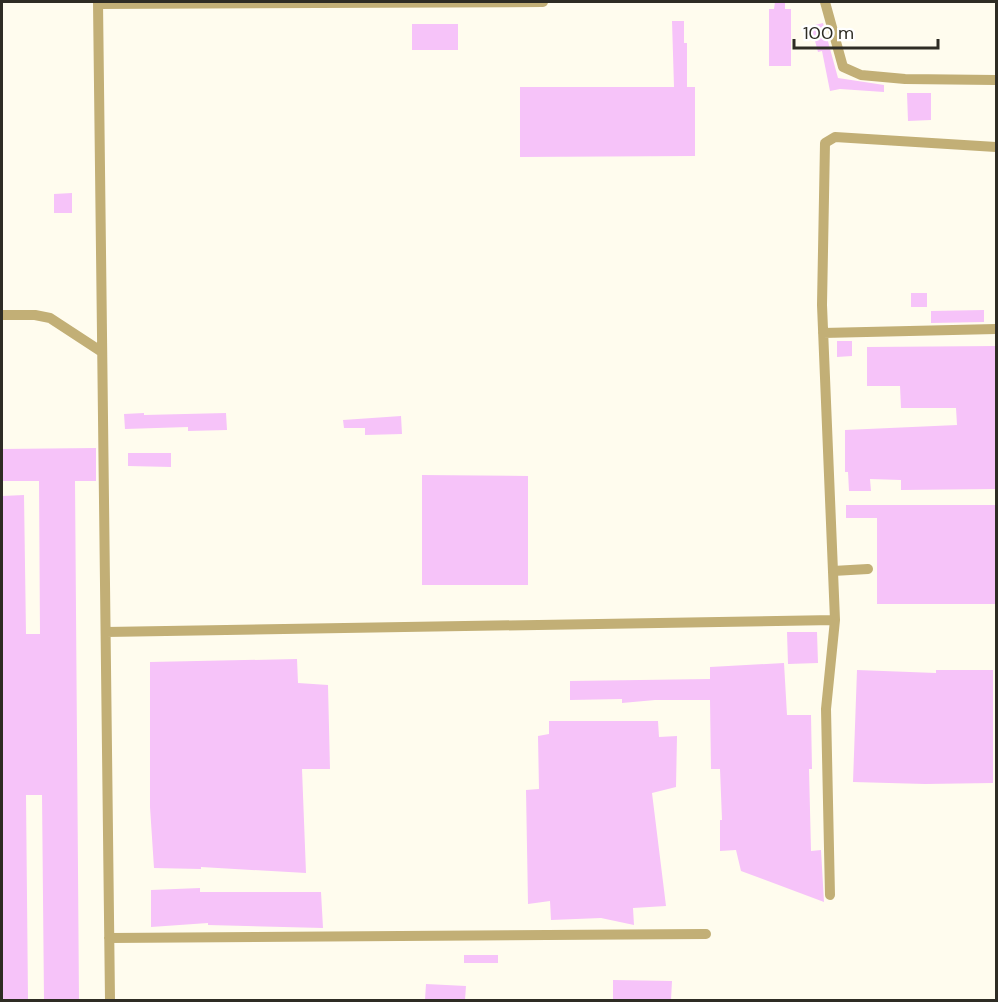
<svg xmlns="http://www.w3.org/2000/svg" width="998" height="1002" viewBox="0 0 998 1002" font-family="'DM Sans',sans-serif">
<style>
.building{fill:#f6c3f9}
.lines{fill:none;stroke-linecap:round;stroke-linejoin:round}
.minor{stroke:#c2af76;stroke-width:10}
</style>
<rect width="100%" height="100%" fill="#fffcee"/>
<path class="building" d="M 775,2 L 785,2 L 785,9 L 791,9 L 791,66 L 769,66 L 769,9 L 774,9 Z
M 672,21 L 684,21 L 684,43 L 687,43 L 687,87 L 695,87 L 695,156 L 520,157 L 520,87 L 674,87 Z
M 823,23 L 838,78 L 884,85 L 884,92 L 840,89 L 830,91 L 822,51 L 818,52 L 811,26 Z
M 412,24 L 458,24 L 458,50 L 412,50 Z
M 907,93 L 931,93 L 931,120 L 908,121 Z
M 72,193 L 72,213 L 54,213 L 54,194 Z
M 911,293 L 927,293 L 927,307 L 911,307 Z
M 984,310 L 984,322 L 931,323 L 931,311 Z
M 837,341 L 852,341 L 852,356 L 837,357 Z
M 996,346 L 996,489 L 901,490 L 901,480 L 870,479 L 871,491 L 849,491 L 848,472 L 845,472 L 845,430 L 957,425 L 956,408 L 901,408 L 900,386 L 867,386 L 867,347 Z
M 144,413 L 144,415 L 226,413 L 227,430 L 188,431 L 188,427 L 125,429 L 124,414 Z
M 401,416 L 402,434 L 365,435 L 365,428 L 344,428 L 343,420 Z
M 96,448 L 96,481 L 75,481 L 79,1000 L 44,1000 L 42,795 L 26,795 L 28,1000 L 2,1000 L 2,496 L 24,495 L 26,634 L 40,634 L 39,481 L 2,481 L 2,449 Z
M 128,453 L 171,453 L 171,467 L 128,466 Z
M 422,475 L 528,476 L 528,585 L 422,585 Z
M 846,505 L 996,505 L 996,604 L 877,604 L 877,518 L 846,518 Z
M 787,632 L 817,632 L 818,663 L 788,664 Z
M 297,659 L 298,683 L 328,685 L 330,769 L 302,769 L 306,873 L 201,867 L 201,869 L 154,868 L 150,807 L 150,662 Z
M 784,663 L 787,715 L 811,715 L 812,769 L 809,769 L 811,851 L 821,850 L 824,902 L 741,871 L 736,850 L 720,851 L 720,820 L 722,820 L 720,769 L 711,769 L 710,700 L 655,700 L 622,703 L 622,699 L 570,700 L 570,681 L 710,679 L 710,667 Z
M 857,670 L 936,673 L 936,670 L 993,670 L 993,783 L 925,784 L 853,782 Z
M 549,721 L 658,721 L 659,737 L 677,736 L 676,787 L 652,793 L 666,906 L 633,908 L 634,925 L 601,918 L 551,920 L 550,901 L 528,904 L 526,790 L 539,789 L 538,736 L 549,734 Z
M 200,888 L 200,892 L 321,892 L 323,928 L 208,925 L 208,923 L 151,927 L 151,890 Z
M 464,955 L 498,955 L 498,963 L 464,963 Z
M 613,980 L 672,981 L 671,1000 L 613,1000 Z
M 426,984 L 466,986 L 465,1000 L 425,1000 Z"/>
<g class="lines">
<path class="minor" d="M 98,2 L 110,1000
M 825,2 L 843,67 L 861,75 L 905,79 L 996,80
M 98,4 L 543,2
M 2,315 L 35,315 L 50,318 L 102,352
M 823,333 L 996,329
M 833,571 L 868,569
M 106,632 L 835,620
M 830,895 L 826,709 L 835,620 L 822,305 L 825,143 L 835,137 L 996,147
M 109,938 L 706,934"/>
</g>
<rect width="998" height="1002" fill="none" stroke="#2e2c24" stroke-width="6"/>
<path d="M794 39v9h144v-9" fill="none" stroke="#2e2c24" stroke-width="3"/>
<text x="803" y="39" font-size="18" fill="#2e2c24" stroke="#ffffff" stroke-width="4.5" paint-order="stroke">100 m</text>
</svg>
